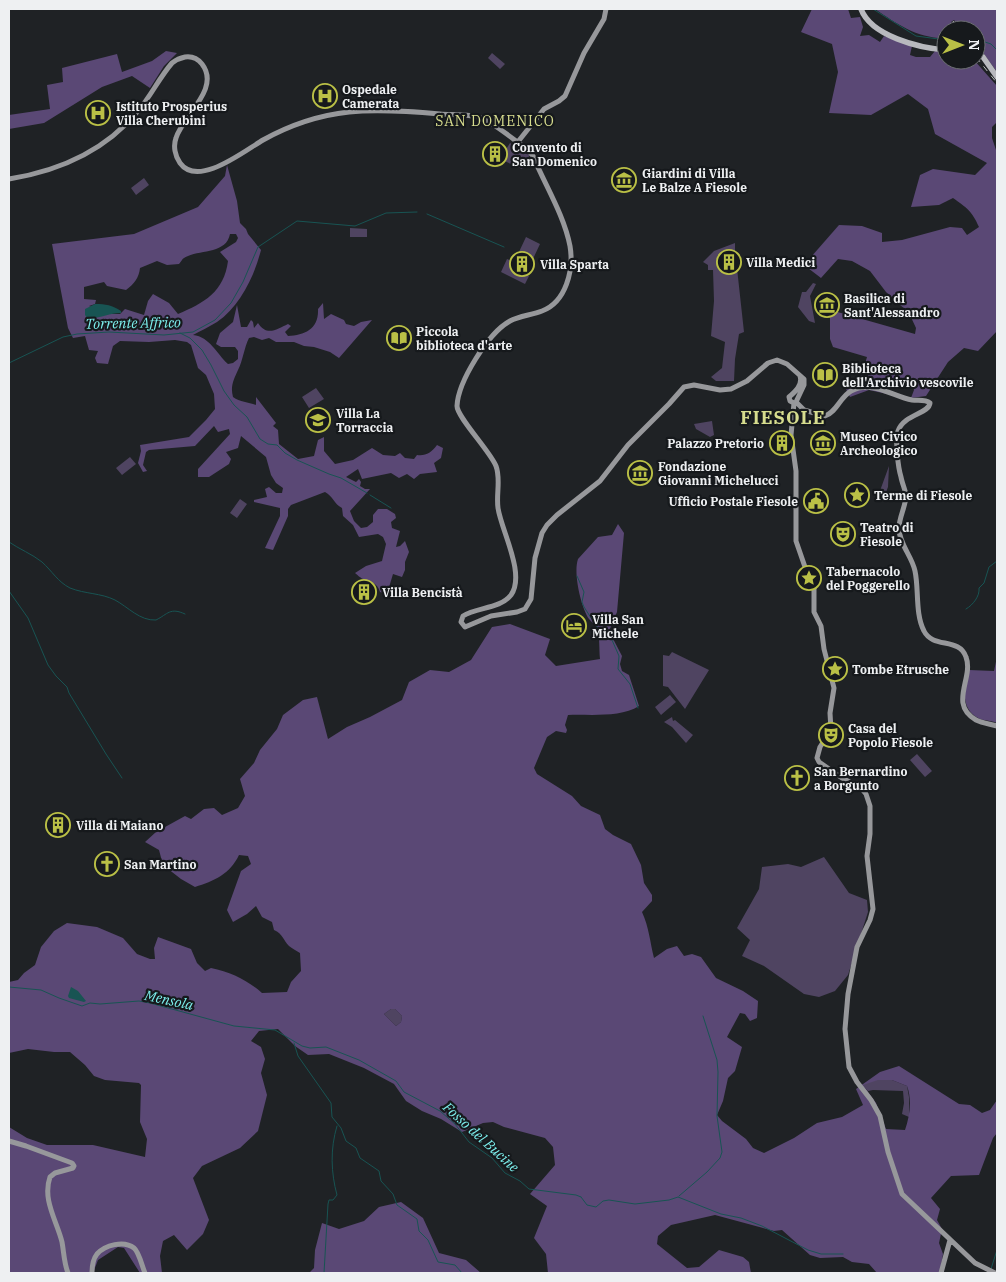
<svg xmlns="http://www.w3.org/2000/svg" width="1006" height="1282" viewBox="0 0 1006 1282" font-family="'IBM Plex Serif',serif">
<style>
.green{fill:#4f4461}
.forest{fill:#5a4875;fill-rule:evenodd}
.water{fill:#185453}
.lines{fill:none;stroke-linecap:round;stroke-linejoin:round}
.stream{stroke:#185453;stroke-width:1}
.secondary{stroke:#97989b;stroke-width:5}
.primary{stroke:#b8b9be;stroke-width:5.5}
.rail{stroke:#bdbfc1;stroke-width:1;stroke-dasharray:6 6;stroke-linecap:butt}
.labels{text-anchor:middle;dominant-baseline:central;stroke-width:4.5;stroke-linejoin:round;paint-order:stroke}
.poi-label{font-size:12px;font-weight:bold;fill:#eef0f2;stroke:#16191c;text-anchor:start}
.neighbourhood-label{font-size:14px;letter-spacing:1px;fill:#d6dc8e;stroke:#16191c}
.water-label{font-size:14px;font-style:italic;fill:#7df0ee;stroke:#16191c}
.district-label{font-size:18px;font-weight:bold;letter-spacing:1px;fill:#d6dc8e;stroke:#16191c}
</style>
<rect width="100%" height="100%" fill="#1f2225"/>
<path class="green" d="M 492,53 L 505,64 L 500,69 L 488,58 Z
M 510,143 L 516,147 L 519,147 L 530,155 L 522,169 L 500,159 Z
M 144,178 L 149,185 L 136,195 L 131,188 Z
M 350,228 L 367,229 L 367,237 L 350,237 Z
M 526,237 L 540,244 L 532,261 L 518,254 Z
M 735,243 L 735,250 L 744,332 L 739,334 L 735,359 L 734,381 L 716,381 L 711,377 L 722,368 L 725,342 L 711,336 L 714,301 L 713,270 L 708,270 L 708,265 L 703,262 L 714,251 Z
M 507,259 L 519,264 L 517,270 L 529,276 L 525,284 L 501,272 Z
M 813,283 L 816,284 L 810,296 L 815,323 L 809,321 L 798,307 L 802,292 L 806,292 Z
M 316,388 L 324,399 L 309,408 L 302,397 Z
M 712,421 L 714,435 L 710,437 L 696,429 L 694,424 Z
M 130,457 L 136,464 L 122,475 L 116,468 Z
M 889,466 L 888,487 L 883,500 L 877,499 Z
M 240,499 L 247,504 L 237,518 L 230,513 Z
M 672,652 L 709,670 L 685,709 L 668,687 L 663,686 L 663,655 L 669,656 Z
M 670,695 L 676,702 L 661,715 L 655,707 Z
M 672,717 L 673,721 L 675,720 L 693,735 L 686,743 L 672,727 L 664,722 Z
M 917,754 L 932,771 L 925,777 L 910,760 Z
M 824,857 L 849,893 L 867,900 L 868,912 L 848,975 L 835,991 L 819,997 L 804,994 L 764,966 L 742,956 L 750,940 L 737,928 L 759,889 L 762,867 L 788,864 L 801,867 Z
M 391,1009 L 395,1009 L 402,1016 L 401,1022 L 396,1026 L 384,1014 Z
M 883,1079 L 892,1080 L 907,1086 L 909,1097 L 909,1117 L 902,1114 L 904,1103 L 903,1091 L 873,1090 L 868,1091 L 862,1085 L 869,1081 Z"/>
<path class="forest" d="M 812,9 L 848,9 L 851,18 L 860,17 L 863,27 L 860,36 L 869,35 L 880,42 L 884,36 L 912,46 L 910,55 L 916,57 L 930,57 L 935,51 L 946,52 L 946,60 L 966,62 L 967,60 L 974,60 L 997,86 L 997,122 L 992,127 L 992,138 L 997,153 L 997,331 L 978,351 L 964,348 L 948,362 L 926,396 L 911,398 L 914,390 L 912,383 L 888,383 L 887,394 L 869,390 L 850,397 L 846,389 L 862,374 L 867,357 L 833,347 L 830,339 L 830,316 L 834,311 L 915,334 L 916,328 L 909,313 L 886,292 L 870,271 L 852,261 L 838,259 L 821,278 L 804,265 L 839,225 L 862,226 L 882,233 L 882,242 L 902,240 L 950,227 L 962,228 L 967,235 L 979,227 C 972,211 967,208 953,198 L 939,205 L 911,207 L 920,175 L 933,169 L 975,175 L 987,163 L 935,134 L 928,109 L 908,94 L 871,115 L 829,113 L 838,72 L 832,44 L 801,32 Z
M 875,9 L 997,9 L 997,72 L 984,54 L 976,50 L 976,30 L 962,30 L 954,20 L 951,22 L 956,30 L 946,30 L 946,38 C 918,39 897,24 875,9 Z
M 166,51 L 177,53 L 164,66 L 150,88 L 132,76 L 102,87 L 44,123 L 9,129 L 9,115 L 50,109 L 47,85 L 63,82 L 62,68 L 117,54 L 122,72 L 152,61 Z
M 227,165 L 237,201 L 240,223 L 246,229 L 248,234 L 261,250 C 254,277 240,306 217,322 C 209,327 200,331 193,335 C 210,337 216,353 228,364 L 233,363 L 238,359 L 238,351 L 235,347 L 221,347 L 216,344 L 220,333 L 233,322 L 237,305 L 241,327 L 247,327 L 251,320 L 253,322 L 254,328 L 258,323 C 267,337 277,329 288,324 L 291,326 L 285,332 L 288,336 C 305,335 319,329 318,309 L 323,303 L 324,319 L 331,314 L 344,320 L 346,324 L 354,326 L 361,322 L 372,320 L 339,358 L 330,352 L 314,347 L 304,346 L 294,342 L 276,342 L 269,338 L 262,340 L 254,337 L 249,338 C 244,348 243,360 238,370 C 234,379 230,386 233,397 C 240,402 248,402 256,405 L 256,397 L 276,423 L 273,426 L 278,430 L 279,444 L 298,459 L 314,456 L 318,440 L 324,437 L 324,451 L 335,464 L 353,460 L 372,448 L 383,455 L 395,456 L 400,453 L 405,458 L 414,459 L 417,455 C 426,456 431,453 437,445 L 443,448 L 441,458 L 434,463 L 437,472 L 420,474 L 414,479 L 407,474 L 399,478 L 391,473 L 362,479 L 358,469 L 346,477 L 356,482 L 359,479 L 361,482 L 360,486 L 365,489 L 370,489 L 350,511 L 354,521 L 361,528 L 367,527 L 373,522 L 373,515 L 378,509 L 387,509 L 395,514 L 396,518 L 391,522 L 392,528 L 400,531 L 396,547 L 400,546 L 405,541 L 409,552 L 405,562 L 405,570 L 402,577 L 393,574 L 387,594 L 380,592 C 377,582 371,583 363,579 C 362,579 356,574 355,573 L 366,566 L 382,561 L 386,544 L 383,537 L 378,534 L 359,537 L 353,525 L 343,516 L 342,508 C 334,504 333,496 325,492 L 291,505 L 288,509 L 288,516 L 273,550 L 265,548 L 280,516 L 280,508 L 254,502 L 254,500 L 267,497 L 265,489 L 269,487 L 276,493 L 282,493 L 283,488 L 276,483 L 271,475 L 266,457 L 241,436 L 238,448 L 226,452 L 231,459 L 229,464 L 209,477 L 198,477 L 198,469 L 230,434 L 229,429 L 218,432 L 214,426 L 195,446 L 149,450 L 146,452 L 143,465 L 147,471 L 143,472 L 138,463 L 141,451 L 140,445 L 189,437 L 206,420 L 215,409 L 214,394 L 206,375 L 198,368 L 191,345 L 187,342 L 175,340 L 149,342 L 120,341 L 113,346 L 108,364 L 97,363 L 95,358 L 98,351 L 89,350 L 85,336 L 73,338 L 68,328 L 52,244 L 134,234 L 198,207 L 225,176 ZM 230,234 L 236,234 L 238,238 L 236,242 L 220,252 L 228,261 C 224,292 204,303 178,314 L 169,303 L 153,294 L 148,301 L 144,315 L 125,309 L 120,314 L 108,314 L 89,306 L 95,304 L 96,300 L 84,299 L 84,287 L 104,282 L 107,286 L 126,290 C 134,284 139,278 140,268 L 157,261 L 167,265 L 179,264 C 181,262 182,259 184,258 C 198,249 226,255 230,234 Z
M 618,524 L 624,533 L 617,612 L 609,631 L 622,656 L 620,664 L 622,671 L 629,675 L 639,706 C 620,718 590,714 568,715 L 565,725 L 567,730 L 566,733 L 556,731 L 547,737 L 534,768 L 537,774 L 572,796 L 581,806 L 600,815 L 605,829 L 613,835 L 631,844 L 641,865 L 644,883 L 652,895 L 652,901 L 642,912 C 649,927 650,942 654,958 L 667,949 L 677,946 L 684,956 L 692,954 L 701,957 L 716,978 L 743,991 L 758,1001 L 757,1018 L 750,1021 L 745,1014 L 740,1013 L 727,1037 L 742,1047 L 735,1071 L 728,1078 L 723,1101 L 717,1115 L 722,1121 L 746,1139 L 753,1148 L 764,1153 L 794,1138 L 817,1123 L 842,1117 L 863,1105 L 856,1089 L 880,1072 L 899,1066 L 959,1104 L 970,1105 L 982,1113 L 990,1110 L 997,1100 L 997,1133 L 993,1138 L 979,1175 L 951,1176 L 931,1198 L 940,1209 L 937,1220 L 942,1229 L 939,1243 L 943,1254 L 940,1273 L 877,1273 L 869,1264 L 852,1262 L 843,1257 L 820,1258 L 810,1255 L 782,1230 L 774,1231 L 715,1215 L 671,1225 L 658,1236 L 657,1244 L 687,1268 L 699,1267 L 719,1250 L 743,1257 L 749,1262 L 751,1273 L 548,1273 L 546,1254 L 534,1238 L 547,1206 L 530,1194 L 555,1165 L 553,1147 L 545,1138 L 504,1127 L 493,1122 L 483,1123 L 462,1132 L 441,1119 L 422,1111 L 406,1101 L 394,1084 L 364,1068 L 329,1054 L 308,1055 L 295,1046 L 278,1029 L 259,1031 L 251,1041 L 261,1047 L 265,1059 L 261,1073 L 267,1095 L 258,1131 L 240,1148 L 202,1166 L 193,1178 L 209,1220 L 203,1234 L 187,1250 L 174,1235 L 163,1241 L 160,1256 L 162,1273 L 140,1273 L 124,1248 L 118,1247 L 98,1260 L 93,1273 L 9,1273 L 9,1127 L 27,1138 L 47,1145 L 93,1145 L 145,1157 L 147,1139 L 140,1122 L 141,1085 L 139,1083 L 105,1080 L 94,1076 L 85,1065 L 70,1052 L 54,1052 L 28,1049 L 9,1053 L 9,982 L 18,980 L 24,973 L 35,965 L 41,947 L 54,931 L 67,923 L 97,927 L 123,938 L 137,954 L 150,959 L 155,959 L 154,948 L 158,937 L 191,949 L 197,963 L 205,971 L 211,968 C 231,972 247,980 262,993 L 287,992 L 291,982 L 301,971 L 300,953 C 296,951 292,948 289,946 C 283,940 283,934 274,930 L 272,922 L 262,917 L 256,906 L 247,914 L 233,922 L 227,910 L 241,871 L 251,864 L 248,856 L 239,855 C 230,874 214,881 195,887 L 181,879 L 163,865 L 159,850 L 145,842 L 156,832 L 185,816 L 191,819 L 204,809 L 214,808 L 222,815 L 238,808 L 245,796 L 240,779 L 254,763 L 260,750 L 277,729 L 283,715 L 303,700 L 317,697 L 328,739 L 347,727 L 370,717 L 402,700 L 409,682 L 430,670 L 449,672 L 471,660 L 492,627 L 510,624 L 550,639 L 545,655 L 556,666 L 600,659 C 599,650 600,636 597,628 C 595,624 591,622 589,619 C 581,607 573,573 578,559 L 598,537 L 612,535 ZM 391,1009 L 395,1009 L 402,1016 L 401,1022 L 396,1026 L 384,1014 ZM 878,1080 L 892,1080 L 907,1086 C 912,1099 910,1116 905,1130 L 886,1129 L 876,1103 L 863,1085 Z
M 997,657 L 997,723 C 991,720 983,721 978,718 C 959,707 965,687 969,670 L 994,671 Z
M 401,1202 L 423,1218 L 439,1253 L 466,1260 L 481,1273 L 309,1273 L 314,1268 L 315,1250 L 322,1223 L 339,1229 L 364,1221 L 379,1207 Z"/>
<path class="water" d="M 95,304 C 106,304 112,305 121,311 L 121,313 C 109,313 100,319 87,318 L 85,315 L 85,309 Z
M 71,987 L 78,991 L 86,1001 L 84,1002 L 69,998 L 68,996 Z"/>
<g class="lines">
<path class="stream" d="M 873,9 L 916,36 L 946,40
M 976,39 L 991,44 L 997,50
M 427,214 L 504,247
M 180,333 L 190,338 L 202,350 L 211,365 L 224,391 L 234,405 L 247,417 L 260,439 L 268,444 L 277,445 L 285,453 L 297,460 L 329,474 L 341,478 L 367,493
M 9,363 L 63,337 L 77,334 L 109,332 L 164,335 L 193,332 L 215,320 L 231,303 L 243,282 L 258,247 L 297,221 L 355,226 L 386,213 L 417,212
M 370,495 L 391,508
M 9,542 C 19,549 32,554 42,562 C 52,571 58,582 70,588 C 85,594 101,593 115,600 C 128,607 140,621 156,620 C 168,614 170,607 185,614
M 577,576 L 584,592 L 582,602 L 584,607 L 597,627 L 612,640 L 619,656 L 618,669 L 630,684 L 638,708
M 9,591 L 28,618 L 48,665 L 56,676 L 67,687 L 69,693 L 106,754 L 122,778
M 966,609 C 973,605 980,596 979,588 L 984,583 L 989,567 L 997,561
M 9,987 L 41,990 L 59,998 L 82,1006 L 90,1003 L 100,1004 L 139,1001 L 150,1003 L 234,1026 L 275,1030 L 302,1046 L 310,1048 L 326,1047 L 359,1060 L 396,1081 L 404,1092 L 440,1111 L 455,1124 L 469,1142 L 492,1158 L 505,1173 L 520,1181 L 529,1189 L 576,1195 L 581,1197
M 294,1043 L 298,1056 L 331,1103 L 332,1117 L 341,1128 L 346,1141 L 356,1148 L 360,1158 L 379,1171 L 381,1181 L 393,1194 L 397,1205 L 417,1219 L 419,1231 L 428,1240 L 438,1262 L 455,1265 L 462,1273
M 679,1196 L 707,1172 L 720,1158 L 722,1152 L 717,1116 L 718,1072 L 717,1060 L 703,1016
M 581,1197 L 587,1205 L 596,1207 L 603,1201 L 609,1200 L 635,1204 L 669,1200 L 678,1197 L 721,1214 L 741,1218 L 762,1226 L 808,1250 L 821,1254 L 843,1254
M 991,1269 L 997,1250
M 324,1273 L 328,1204 L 329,1200 L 333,1200 L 337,1195 C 331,1173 330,1149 337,1126"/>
<path class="secondary" d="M 517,143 L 544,109 L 559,101 L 565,96 L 584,53 L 604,19 L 606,9
M 9,179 C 59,171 105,151 138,111 C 151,96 159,78 172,63 C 176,60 180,58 185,57 C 192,56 198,59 202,64 C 221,89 183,115 176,138 C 173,146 175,156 180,163 C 198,188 244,151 263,140 C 324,106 373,108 440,114 C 451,115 472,114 481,118 C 496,124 515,141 528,150 L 533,156 C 545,185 564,215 570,246 C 574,270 566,302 542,311 C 532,315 519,316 510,321 C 488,333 458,382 457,406 C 457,417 490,451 496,466 C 501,479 496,494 498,508 C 501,530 526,574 511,595 C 500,609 477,607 463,616 L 461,622 L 465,627 L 491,616 L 517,612 L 525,609 L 531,599 L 535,558 L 542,533 L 547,525 L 557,515 L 600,481 L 628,445 L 669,404 L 684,387 L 694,385 L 720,390 L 731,389 L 747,381 L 768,363 L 777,360 L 787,364 L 804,379 L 804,385 L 796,402
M 796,402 L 804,410 L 825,416 C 837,412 840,397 851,391 C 872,380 892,396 912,400 C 918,401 925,399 930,403 C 929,414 904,414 898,431 C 895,441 898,467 901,477 C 902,483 905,489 906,495 C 906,506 899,517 899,528 C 899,544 912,556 915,571 C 919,589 915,614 924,631 C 933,649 959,637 966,657 C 974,678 948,704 976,720 C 982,723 990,724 997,726
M 794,403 L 791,435 L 796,471 L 796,541 L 805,567 L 814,584 L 814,612 L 821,626 L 824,649 L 834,688 L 830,713 L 831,730 L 820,747 L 817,758 L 819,762 L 842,778 L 861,788 L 866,794 L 870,806 L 870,834 L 867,856 L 873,909 L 870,920 L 857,947 L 848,994 L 845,1029 L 849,1067 L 857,1082 L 871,1100 L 880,1116 L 888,1152 L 902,1194 L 975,1263 L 995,1273
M 794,403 L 790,401 L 789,397 C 795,392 803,385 800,376
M 9,1141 L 26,1146 L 72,1163 L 74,1166 L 73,1168 L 55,1173 L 50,1177 C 42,1200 57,1221 62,1242 C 64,1253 64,1263 68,1273
M 92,1273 C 92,1267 93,1259 97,1254 C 105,1245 124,1240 134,1248 C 139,1252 142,1266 145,1273
M 941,1273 L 950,1240"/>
<path class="primary" d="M 861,9 C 871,36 919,48 946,50
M 976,53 L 983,57 L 997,77"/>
<path class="rail" d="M 953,21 L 959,30
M 976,57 L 997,83"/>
</g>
<defs>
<symbol id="hospital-ring" viewBox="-11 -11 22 22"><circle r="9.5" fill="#16191c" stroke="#bac046" stroke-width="1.5"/><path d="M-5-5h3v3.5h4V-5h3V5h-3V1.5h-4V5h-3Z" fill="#bac046"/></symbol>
<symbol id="building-ring" viewBox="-11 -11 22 22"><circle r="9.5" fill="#16191c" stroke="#bac046" stroke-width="1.5"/><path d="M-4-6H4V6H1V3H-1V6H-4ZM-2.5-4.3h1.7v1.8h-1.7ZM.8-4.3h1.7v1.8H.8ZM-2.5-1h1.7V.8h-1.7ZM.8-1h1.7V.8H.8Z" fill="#bac046"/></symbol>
<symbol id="museum-ring" viewBox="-11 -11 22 22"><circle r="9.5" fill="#16191c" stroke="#bac046" stroke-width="1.5"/><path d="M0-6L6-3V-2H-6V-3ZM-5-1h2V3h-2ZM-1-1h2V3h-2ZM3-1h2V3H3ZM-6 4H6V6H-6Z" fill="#bac046"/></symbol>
<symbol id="library-ring" viewBox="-11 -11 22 22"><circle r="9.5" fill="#16191c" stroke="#bac046" stroke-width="1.5"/><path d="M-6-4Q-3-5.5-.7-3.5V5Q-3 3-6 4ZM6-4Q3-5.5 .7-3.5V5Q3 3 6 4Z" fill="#bac046"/></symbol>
<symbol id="university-ring" viewBox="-11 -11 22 22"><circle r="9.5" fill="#16191c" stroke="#bac046" stroke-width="1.5"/><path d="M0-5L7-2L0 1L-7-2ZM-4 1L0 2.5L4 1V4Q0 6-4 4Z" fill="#bac046"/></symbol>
<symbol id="sight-ring" viewBox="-11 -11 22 22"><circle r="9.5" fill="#16191c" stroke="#bac046" stroke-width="1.5"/><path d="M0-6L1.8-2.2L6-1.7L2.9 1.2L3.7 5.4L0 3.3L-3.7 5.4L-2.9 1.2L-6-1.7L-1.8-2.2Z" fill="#bac046"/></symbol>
<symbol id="civic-ring" viewBox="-11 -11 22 22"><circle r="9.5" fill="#16191c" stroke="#bac046" stroke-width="1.5"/><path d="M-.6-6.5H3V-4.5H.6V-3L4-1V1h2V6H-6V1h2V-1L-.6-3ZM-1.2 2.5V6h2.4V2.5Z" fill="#bac046"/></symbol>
<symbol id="theatre-ring" viewBox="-11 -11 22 22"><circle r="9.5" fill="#16191c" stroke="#bac046" stroke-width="1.5"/><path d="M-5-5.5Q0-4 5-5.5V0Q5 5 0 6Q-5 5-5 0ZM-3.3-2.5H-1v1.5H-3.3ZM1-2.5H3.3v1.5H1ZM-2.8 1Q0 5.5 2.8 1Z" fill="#bac046"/></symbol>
<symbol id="hotel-ring" viewBox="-11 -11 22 22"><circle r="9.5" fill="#16191c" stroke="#bac046" stroke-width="1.5"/><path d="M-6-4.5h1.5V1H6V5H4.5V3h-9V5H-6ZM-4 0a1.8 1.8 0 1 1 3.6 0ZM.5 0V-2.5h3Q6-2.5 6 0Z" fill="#bac046"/></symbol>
<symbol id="church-ring" viewBox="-11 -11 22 22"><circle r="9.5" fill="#16191c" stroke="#bac046" stroke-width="1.5"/><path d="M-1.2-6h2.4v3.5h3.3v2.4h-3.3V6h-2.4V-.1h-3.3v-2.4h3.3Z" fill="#bac046"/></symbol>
</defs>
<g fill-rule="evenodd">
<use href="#hospital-ring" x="311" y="82" width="28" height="28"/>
<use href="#hospital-ring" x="84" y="99" width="28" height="28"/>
<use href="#building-ring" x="481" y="140" width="28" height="28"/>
<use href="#museum-ring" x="610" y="166" width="28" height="28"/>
<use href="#building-ring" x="715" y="248" width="28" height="28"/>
<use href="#building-ring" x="508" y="250" width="28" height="28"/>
<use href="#museum-ring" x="813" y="291" width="28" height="28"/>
<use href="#library-ring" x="385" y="324" width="28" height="28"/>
<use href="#library-ring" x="811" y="361" width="28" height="28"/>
<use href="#university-ring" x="304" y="406" width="28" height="28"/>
<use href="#building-ring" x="768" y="429" width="28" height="28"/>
<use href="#museum-ring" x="809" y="429" width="28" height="28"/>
<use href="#museum-ring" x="626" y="459" width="28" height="28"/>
<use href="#sight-ring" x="843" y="481" width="28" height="28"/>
<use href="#civic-ring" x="802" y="487" width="28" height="28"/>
<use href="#theatre-ring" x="829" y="520" width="28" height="28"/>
<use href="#sight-ring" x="795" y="564" width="28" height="28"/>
<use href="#building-ring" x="350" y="578" width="28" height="28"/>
<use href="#hotel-ring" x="560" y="612" width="28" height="28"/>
<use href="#sight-ring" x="821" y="655" width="28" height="28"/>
<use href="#theatre-ring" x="817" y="721" width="28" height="28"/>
<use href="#church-ring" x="783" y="764" width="28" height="28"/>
<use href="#building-ring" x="44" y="811" width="28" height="28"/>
<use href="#church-ring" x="93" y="850" width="28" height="28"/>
</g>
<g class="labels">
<g class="poi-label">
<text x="342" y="89">Ospedale<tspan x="342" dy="14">Camerata</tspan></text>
<text x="116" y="106">Istituto Prosperius<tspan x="116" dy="14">Villa Cherubini</tspan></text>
<text x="512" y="147">Convento di<tspan x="512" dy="14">San Domenico</tspan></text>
<text x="642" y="173">Giardini di Villa<tspan x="642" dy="14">Le Balze A Fiesole</tspan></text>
<text x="746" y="262">Villa Medici</text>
<text x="540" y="264">Villa Sparta</text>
<text x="844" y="298">Basilica di<tspan x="844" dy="14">Sant'Alessandro</tspan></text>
<text x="416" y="331">Piccola<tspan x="416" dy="14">biblioteca d'arte</tspan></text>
<text x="842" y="368">Biblioteca<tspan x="842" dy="14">dell'Archivio vescovile</tspan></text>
<text x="336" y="413">Villa La<tspan x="336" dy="14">Torraccia</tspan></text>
<text x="840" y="436">Museo Civico<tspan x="840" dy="14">Archeologico</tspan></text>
<text x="764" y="443" text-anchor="end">Palazzo Pretorio</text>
<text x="658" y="466">Fondazione<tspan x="658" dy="14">Giovanni Michelucci</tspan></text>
<text x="874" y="495">Terme di Fiesole</text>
<text x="798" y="501" text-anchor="end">Ufficio Postale Fiesole</text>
<text x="860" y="527">Teatro di<tspan x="860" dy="14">Fiesole</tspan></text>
<text x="826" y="571">Tabernacolo<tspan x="826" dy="14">del Poggerello</tspan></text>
<text x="382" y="592">Villa Bencistà</text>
<text x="592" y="619">Villa San<tspan x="592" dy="14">Michele</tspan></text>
<text x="852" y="669">Tombe Etrusche</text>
<text x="848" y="728">Casa del<tspan x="848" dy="14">Popolo Fiesole</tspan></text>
<text x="814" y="771">San Bernardino<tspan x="814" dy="14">a Borgunto</tspan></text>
<text x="76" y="825">Villa di Maiano</text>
<text x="124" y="864">San Martino</text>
</g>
<g class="neighbourhood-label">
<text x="495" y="121">SAN DOMENICO</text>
</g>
<g class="water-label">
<text transform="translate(133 323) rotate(-1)">Torrente Affrico</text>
<text transform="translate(169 1000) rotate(12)">Mensola</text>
<text transform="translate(481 1137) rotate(42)">Fosso del Bucine</text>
</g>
<g class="district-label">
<text x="783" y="417">FIESOLE</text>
</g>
</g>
<rect width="1006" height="1282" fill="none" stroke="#eef0f2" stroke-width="20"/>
<g transform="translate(961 45) rotate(90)"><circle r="24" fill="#16191c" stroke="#6c6f72"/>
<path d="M0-4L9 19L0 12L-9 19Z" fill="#bac046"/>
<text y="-8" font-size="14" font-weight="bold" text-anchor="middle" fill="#eef0f2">N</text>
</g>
</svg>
